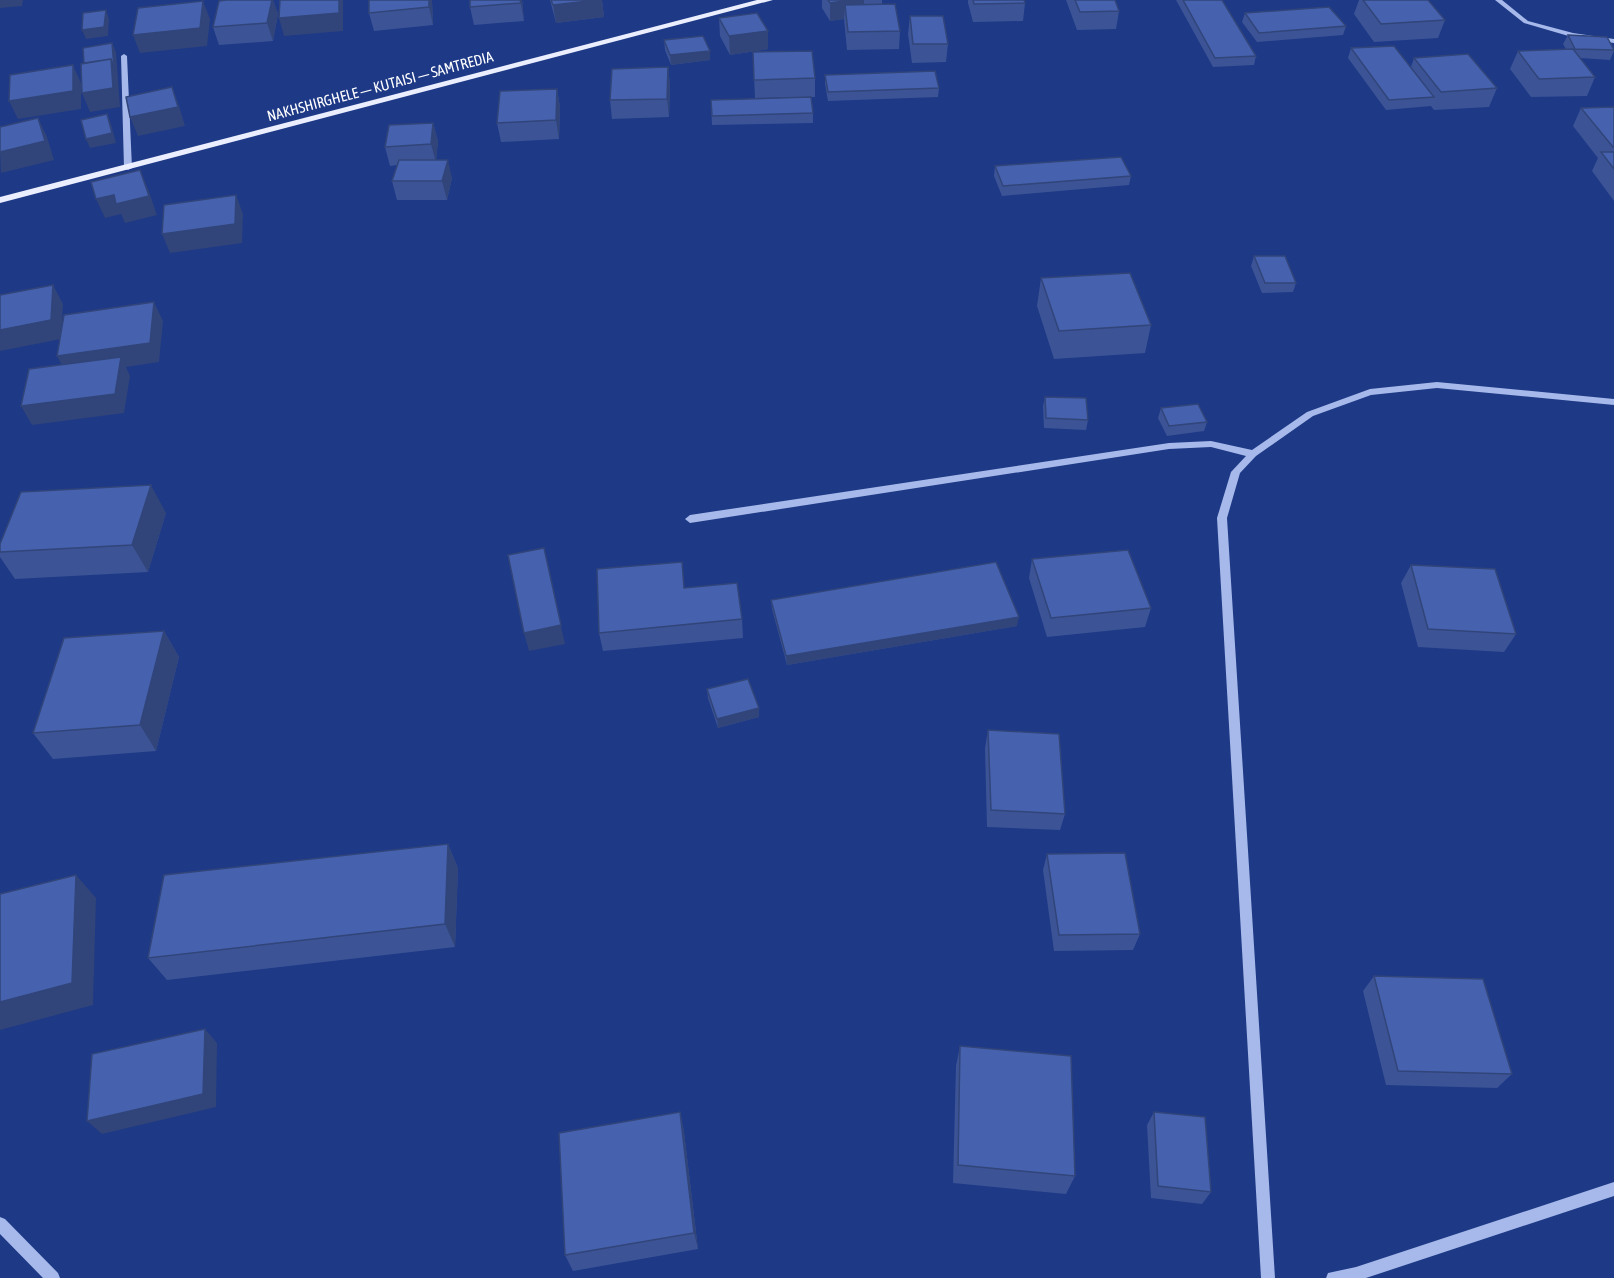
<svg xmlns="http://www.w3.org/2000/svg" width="1614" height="1278" viewBox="0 0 1614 1278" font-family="'Asap Condensed',sans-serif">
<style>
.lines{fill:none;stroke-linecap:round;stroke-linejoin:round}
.minor{fill:#a6b9ea;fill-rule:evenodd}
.major{fill:#eaeefe;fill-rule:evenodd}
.wall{fill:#3c5496}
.shaded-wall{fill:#31457a}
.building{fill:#4662ae;stroke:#31457a;stroke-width:1.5}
.labels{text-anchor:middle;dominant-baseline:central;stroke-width:6;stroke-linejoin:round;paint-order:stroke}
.far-street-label{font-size:15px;fill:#fff;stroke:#1e3986}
</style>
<rect width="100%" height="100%" fill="#1e3986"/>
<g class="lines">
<path class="minor" d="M 1495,0 L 1502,0 L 1528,21 L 1573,33 L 1614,39 L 1614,43 L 1572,37 L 1524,23 Z
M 124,54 L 127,56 L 132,168 L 128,170 L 124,168 L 121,56 Z
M 1437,382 L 1614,399 L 1614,405 L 1437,388 L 1371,395 L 1313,416 L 1256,456 L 1240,473 L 1227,518 L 1275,1278 L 1261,1278 L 1217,518 L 1231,472 L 1246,456 L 1211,447 L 1169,449 L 690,523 L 685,519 L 690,515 L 1169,443 L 1211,441 L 1252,450 L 1307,412 L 1370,389 Z
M 1614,1182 L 1614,1196 L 1366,1278 L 1326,1278 L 1328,1273 L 1356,1267 Z
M 0,1217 L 5,1219 L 58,1273 L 60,1278 L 43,1278 L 0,1234 Z"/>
<path class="major" d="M 757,0 L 773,0 L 0,203 L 0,197 Z"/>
</g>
<path class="wall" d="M 226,0 L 273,0 L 278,14 L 273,41 L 219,45 L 213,27 Z
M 432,0 L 433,25 L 374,31 L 369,13 Z
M 522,0 L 524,21 L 474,25 L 470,7 Z
M 550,0 L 602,0 L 604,17 L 556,23 Z
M 822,0 L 882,0 L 882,4 L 900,31 L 899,49 L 847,50 L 844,19 L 830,21 L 822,8 Z
M 968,0 L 1024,0 L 1025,3 L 1023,21 L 973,22 L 968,3 Z
M 1066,0 L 1115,0 L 1119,11 L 1116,29 L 1077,30 Z
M 1176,0 L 1222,0 L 1256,56 L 1254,65 L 1213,67 Z
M 1359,0 L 1428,0 L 1445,20 L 1438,38 L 1374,42 L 1354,14 Z
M 1245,13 L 1346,26 L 1343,35 L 1257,42 L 1242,22 Z
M 910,16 L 948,44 L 946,62 L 912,63 L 908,34 Z
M 719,18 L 768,31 L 768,49 L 730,55 L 720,36 Z
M 1568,35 L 1614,50 L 1614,51 L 1610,60 L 1580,58 L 1595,77 L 1587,96 L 1531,97 L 1510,69 L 1518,51 L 1566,49 L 1563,44 Z
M 664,40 L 710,60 L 671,65 L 665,50 Z
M 1351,48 L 1411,67 L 1414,58 L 1497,88 L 1489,107 L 1434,110 L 1431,106 L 1386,110 L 1348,58 Z
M 753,52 L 815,78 L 815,97 L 755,98 Z
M 668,67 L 670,85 L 669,117 L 612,119 L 610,100 Z
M 825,75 L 939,88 L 938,97 L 828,101 L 825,84 Z
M 557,89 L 560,107 L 559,139 L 501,142 L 497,123 Z
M 711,100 L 813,113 L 813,123 L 712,125 Z
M 1614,107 L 1614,201 L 1592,171 L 1598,158 L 1573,126 L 1581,108 Z
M 433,123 L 438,141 L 436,160 L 452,178 L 447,200 L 397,200 L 392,181 L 397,165 L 390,166 L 385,147 Z
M 995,166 L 1131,176 L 1129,185 L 1002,196 L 994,176 Z
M 1254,256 L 1296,283 L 1293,292 L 1262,293 L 1251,266 Z
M 1041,278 L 1151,325 L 1145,353 L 1054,359 L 1037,306 Z
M 1045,397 L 1088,420 L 1086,430 L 1044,428 L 1043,406 Z
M 1161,408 L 1207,422 L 1204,431 L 1167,436 L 1158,418 Z
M 166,513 L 148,572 L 15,579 L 0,557 L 0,544 Z
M 1032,559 L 1151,608 L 1145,627 L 1047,637 L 1029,578 Z
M 1411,565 L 1516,634 L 1504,652 L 1418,647 L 1401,583 Z
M 684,588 L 742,619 L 743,638 L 603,651 L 599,633 Z
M 771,600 L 1017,626 L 787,665 L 772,609 Z
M 164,631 L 179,657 L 156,751 L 53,759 L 33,733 Z
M 707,689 L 759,717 L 718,728 L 708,698 Z
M 988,730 L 1065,814 L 1060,830 L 987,827 L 985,748 Z
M 448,844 L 458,868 L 455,947 L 167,980 L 148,958 Z
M 1047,854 L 1140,934 L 1133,950 L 1054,951 L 1043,870 Z
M 1374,976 L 1512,1074 L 1497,1088 L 1386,1085 L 1363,991 Z
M 960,1046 L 1075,1176 L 1066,1194 L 953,1183 L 956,1066 Z
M 680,1112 L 684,1132 L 698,1249 L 573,1271 L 565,1255 Z
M 1154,1112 L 1211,1192 L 1202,1204 L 1151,1198 L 1147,1125 Z"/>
<path class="shaded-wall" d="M 0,0 L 23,0 L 22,6 L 0,8 Z
M 272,0 L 273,0 L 278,14 L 273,41 L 267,23 Z
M 339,0 L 343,0 L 343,31 L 284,36 L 279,18 Z
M 429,0 L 432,0 L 433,25 L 429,7 Z
M 520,0 L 522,0 L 524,21 Z
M 597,0 L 602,0 L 604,17 L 556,23 L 553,5 Z
M 850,0 L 864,0 L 864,16 L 845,5 L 844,19 L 830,21 L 830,3 Z
M 203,1 L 210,19 L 207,46 L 140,53 L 133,35 Z
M 106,10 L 109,19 L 108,36 L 86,39 L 82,30 Z
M 768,31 L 768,49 L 730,55 L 729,36 Z
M 112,43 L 116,52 L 120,107 L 90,112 L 82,93 Z
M 710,51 L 710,60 L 671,65 L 670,55 Z
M 73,65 L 81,83 L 81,109 L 18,119 L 9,101 Z
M 668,67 L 670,85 L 669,117 L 667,99 Z
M 172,87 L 179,106 L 185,126 L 138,136 L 130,117 Z
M 557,89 L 560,107 L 559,139 L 556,120 Z
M 107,114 L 111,124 L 116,143 L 90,148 L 86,139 Z
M 38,118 L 47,137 L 54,160 L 1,173 L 0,152 Z
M 433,123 L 438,141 L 436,163 L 431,144 Z
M 448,160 L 452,178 L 447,200 L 442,181 Z
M 140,170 L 148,189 L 157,215 L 125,223 L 121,214 L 105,218 L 96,199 L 114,195 Z
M 236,195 L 243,214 L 242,243 L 170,253 L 162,234 Z
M 53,285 L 63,304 L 61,339 L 0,351 L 0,330 Z
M 154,302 L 163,321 L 159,362 L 126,367 L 130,376 L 124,413 L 32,425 L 21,406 L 67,375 L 57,356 Z
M 151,485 L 166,513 L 148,572 L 132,545 Z
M 548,567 L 565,644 L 529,651 L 524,633 Z
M 1019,617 L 1017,626 L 787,665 L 786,656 Z
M 164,631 L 179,657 L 156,751 L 140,725 Z
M 759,708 L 759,717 L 718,728 L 717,719 Z
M 448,844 L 458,868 L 455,947 L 445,924 Z
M 76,875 L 96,898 L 93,1005 L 0,1030 L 0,1002 Z
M 205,1029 L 217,1043 L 216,1107 L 102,1134 L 87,1121 Z
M 680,1112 L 684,1132 L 698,1249 L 694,1233 Z"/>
<path class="building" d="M 226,0 L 272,0 L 267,23 L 213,27 L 219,1 Z
M 280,0 L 339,0 L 339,13 L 279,18 Z
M 369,0 L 429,0 L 429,7 L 369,13 Z
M 470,0 L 520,0 L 521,3 L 470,7 Z
M 551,0 L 597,0 L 553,5 Z
M 828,0 L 850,0 L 830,3 Z
M 973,0 L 1024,0 L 1025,3 L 974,4 Z
M 1075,0 L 1115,0 L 1119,11 L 1080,12 Z
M 1183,0 L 1222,0 L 1256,56 L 1215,58 Z
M 1363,0 L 1428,0 L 1445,20 L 1381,24 Z
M 203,1 L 200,28 L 133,35 L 138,8 Z
M 895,4 L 900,31 L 848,32 L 845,5 Z
M 1329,7 L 1346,26 L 1259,33 L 1245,13 Z
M 106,10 L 104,27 L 82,30 L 83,13 Z
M 757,13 L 768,31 L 729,36 L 719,18 Z
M 910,16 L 943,16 L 948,44 L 913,44 Z
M 1568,35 L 1607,37 L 1614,50 L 1575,49 Z
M 703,36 L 710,51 L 670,55 L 664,40 Z
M 112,43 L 114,68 L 111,59 L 84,63 L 83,48 Z
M 1394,46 L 1434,97 L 1389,100 L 1351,48 Z
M 1573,49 L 1595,77 L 1539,79 L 1518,51 Z
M 812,51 L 815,78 L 754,80 L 753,52 Z
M 1468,54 L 1497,88 L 1441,92 L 1414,58 Z
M 111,59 L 113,88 L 82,93 L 81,64 Z
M 73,65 L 73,91 L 9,101 L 10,75 Z
M 668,67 L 667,99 L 610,100 L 612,69 Z
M 935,71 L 939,88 L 828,92 L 825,75 Z
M 172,87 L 178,107 L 130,117 L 126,97 Z
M 557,89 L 556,120 L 497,123 L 500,91 Z
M 811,97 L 813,113 L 712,116 L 711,100 Z
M 1614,107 L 1614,147 L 1613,147 L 1581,108 Z
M 107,114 L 112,133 L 86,139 L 81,120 Z
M 38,118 L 45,141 L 0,152 L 0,127 Z
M 433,123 L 431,144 L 385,147 L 389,125 Z
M 1601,152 L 1614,152 L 1614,169 Z
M 1121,157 L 1131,176 L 1003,186 L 995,166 Z
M 399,160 L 448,160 L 442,181 L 392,181 Z
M 140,170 L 149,196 L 116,204 L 114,195 L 96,199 L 91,182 Z
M 236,195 L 235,224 L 162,234 L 164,205 Z
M 1254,256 L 1285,256 L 1296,283 L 1265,283 Z
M 1130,273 L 1151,325 L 1059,331 L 1041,278 Z
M 53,285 L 51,320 L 0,330 L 0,295 Z
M 154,302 L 150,343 L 57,356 L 64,315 Z
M 121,357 L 115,394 L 21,406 L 29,369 Z
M 1045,397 L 1086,398 L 1088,420 L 1046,418 Z
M 1198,404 L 1207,422 L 1169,426 L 1161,408 Z
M 151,485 L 132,545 L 0,552 L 0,544 L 21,492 Z
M 544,548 L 561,625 L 524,633 L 508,555 Z
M 1128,550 L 1151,608 L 1051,618 L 1032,559 Z
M 682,562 L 684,588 L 737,583 L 742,619 L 599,633 L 597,569 Z
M 996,562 L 1019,617 L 786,656 L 771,600 Z
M 1411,565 L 1495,569 L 1516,634 L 1428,629 Z
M 164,631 L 140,725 L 33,733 L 64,638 Z
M 748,679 L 759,708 L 717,719 L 707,689 Z
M 988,730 L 1059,734 L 1065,814 L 991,810 Z
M 448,844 L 445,924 L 148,958 L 164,875 Z
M 1125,853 L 1140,934 L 1059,935 L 1047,854 Z
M 76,875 L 72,983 L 0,1002 L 0,894 Z
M 1374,976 L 1483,979 L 1512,1074 L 1398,1071 Z
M 205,1029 L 203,1094 L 87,1121 L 92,1054 Z
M 960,1046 L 1071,1056 L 1075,1176 L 958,1165 Z
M 680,1112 L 694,1233 L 565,1255 L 559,1133 Z
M 1154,1112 L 1205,1117 L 1211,1192 L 1158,1186 Z"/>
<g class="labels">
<g class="far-street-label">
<text transform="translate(380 86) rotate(-15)">NAKHSHIRGHELE — KUTAISI — SAMTREDIA</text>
</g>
</g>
</svg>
